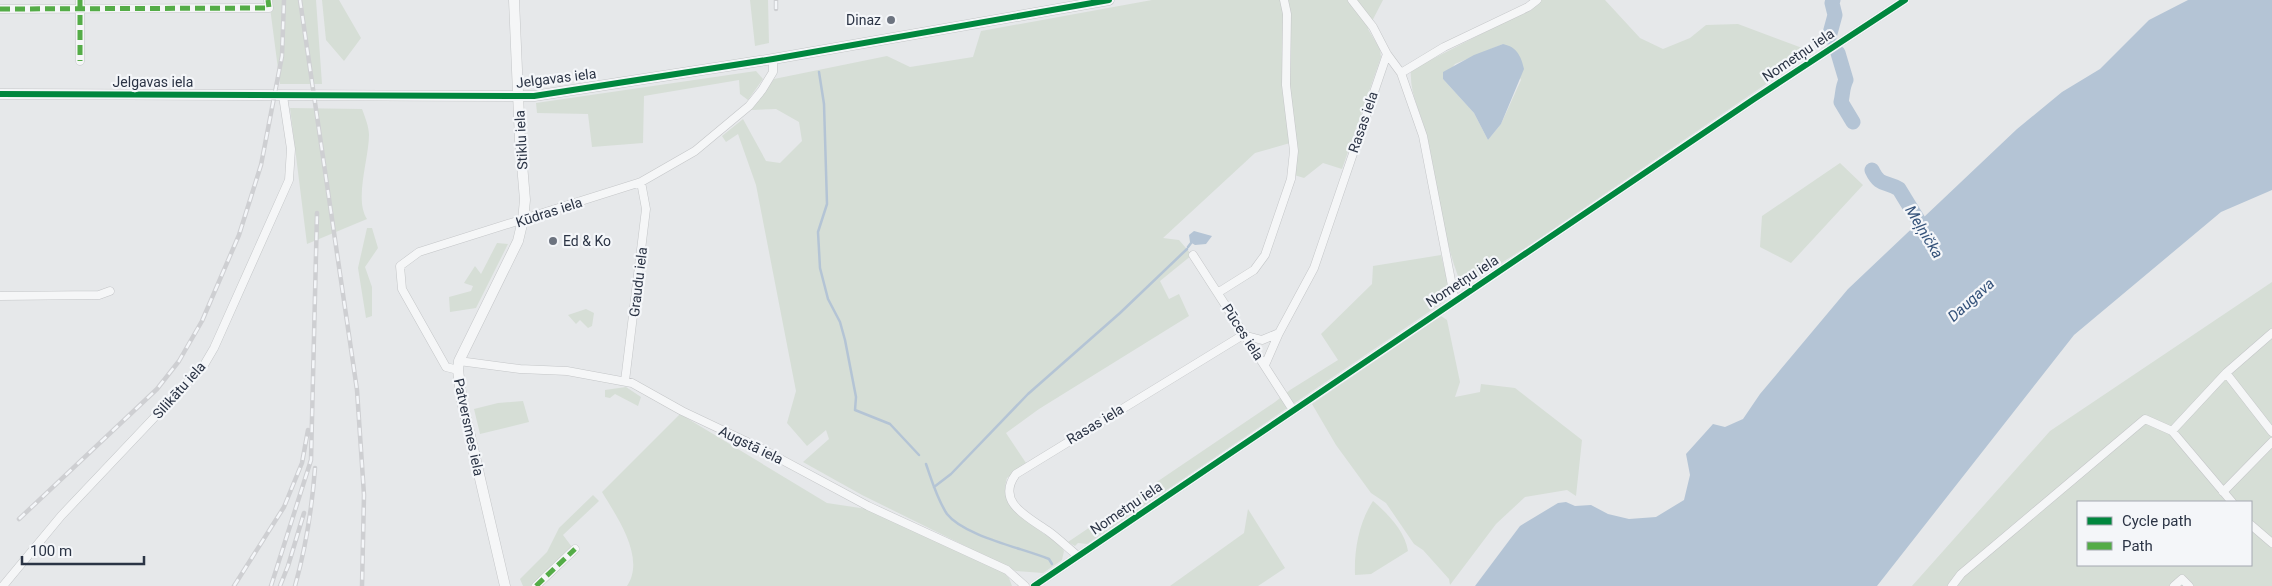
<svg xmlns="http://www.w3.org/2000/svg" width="2272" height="586" viewBox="0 0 2272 586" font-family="Roboto,sans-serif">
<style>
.green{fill:#d6ded6;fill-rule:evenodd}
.water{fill:#b4c4d5}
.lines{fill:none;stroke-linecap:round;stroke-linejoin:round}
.stream{stroke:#b4c4d5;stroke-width:2.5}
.river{stroke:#b4c4d5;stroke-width:15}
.minor-casing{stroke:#c4c6c8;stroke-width:9}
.tertiary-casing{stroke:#c4c6c8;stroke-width:11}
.minor{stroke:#f5f6f7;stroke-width:8}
.tertiary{stroke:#f5f6f7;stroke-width:10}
.rail-casing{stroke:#cecfd2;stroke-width:4.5}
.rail{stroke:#f4f6f9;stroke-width:2.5;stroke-dasharray:8;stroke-linecap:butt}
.quiet{stroke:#54ac47;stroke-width:5;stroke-dasharray:10 5;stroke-linecap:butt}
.cycleway-casing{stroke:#f4f6f9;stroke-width:9}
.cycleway{stroke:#00873e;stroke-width:6}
.poi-dot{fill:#6c737f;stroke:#f4f6f9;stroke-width:2}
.labels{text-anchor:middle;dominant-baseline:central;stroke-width:4.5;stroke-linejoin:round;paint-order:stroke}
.poi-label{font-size:14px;fill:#2b3445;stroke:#f4f6f9;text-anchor:end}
.street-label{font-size:14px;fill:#2b3445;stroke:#f4f6f9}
.water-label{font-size:15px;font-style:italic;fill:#34527a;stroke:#f4f6f9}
</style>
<rect width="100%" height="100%" fill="#e6e8ea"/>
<path class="green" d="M 269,0 L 316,0 L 322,84 L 280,84 Z
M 322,0 L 339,0 L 361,38 L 344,61 L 326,40 Z
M 750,0 L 768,0 L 769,43 L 755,46 Z
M 1152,0 L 1383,0 L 1368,29 L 1380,49 L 1381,57 L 1342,169 L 1323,163 L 1304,178 L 1294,175 L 1297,141 L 1255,153 L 1163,238 L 1179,240 L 1192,255 L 1160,281 L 1169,299 L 1179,294 L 1189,316 L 1039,409 L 1006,433 L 1026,463 L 1007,478 C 997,507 1040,530 1060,545 L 1064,551 L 1062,560 L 1043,573 L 1016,571 L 862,495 L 803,462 L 829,439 L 826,430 L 807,446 L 787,423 L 796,391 L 756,185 L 738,134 L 726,142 L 722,136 L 743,119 L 766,161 L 780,163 L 802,141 L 799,122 L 776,109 L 751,110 L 774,79 L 887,56 L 910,67 L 973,57 L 981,31 Z
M 1541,0 L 1605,0 L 1640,38 L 1663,49 L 1690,38 L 1706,25 L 1738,24 L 1813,52 L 1531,244 L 1473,281 L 1458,276 C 1441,231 1438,183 1427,137 C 1422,114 1409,94 1411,70 L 1524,12 ZM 1503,44 L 1521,80 L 1501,124 L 1488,140 L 1474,113 L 1443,79 L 1455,64 Z
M 756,71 L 763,79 L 748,100 L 740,94 L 739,80 L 644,96 L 643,143 L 592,147 L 588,114 L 537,113 L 536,103 Z
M 290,108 L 362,109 C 365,117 369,127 369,135 C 369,158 354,200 367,219 L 307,244 Z
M 1840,163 L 1863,185 L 1791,263 L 1760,247 L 1762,216 Z
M 367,228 L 372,228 L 378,248 L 365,267 L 372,287 L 372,316 L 366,318 L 358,268 Z
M 497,243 L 508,244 L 476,308 L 450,312 L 449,297 L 471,291 L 473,286 L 464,283 L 475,266 L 481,274 Z
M 1441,255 L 1450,292 L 1445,301 L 1087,544 L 1078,543 L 1075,546 L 1068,542 L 1275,402 L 1290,390 L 1338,360 L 1321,334 L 1372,284 L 1373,266 Z
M 2272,282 L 2272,586 L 1912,586 L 2050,431 ZM 2078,502 L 2251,502 L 2251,565 L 2078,565 Z
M 586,309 L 594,313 L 592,326 L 588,328 L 580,320 L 576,324 L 568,315 Z
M 1441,316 L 1447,320 L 1460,382 L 1455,397 L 1480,392 L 1481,384 L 1515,388 L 1582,440 L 1576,496 L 1567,490 L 1525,497 L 1496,524 L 1450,585 L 1449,579 L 1423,550 L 1414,544 L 1386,503 L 1371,493 L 1336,445 L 1312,404 Z
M 626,387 L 641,397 L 638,406 L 615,394 L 610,398 L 605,397 L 605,390 Z
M 523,401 L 529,422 L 480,434 L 474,409 L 498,403 Z
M 680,414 L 827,503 L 867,509 L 1002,571 L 1009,578 L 1012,586 L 627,586 C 646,558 617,517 602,492 Z
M 593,495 L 599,501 L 563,535 L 572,547 L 531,586 L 523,586 L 520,579 L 547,552 L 559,528 Z
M 1373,501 C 1388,514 1405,531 1408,551 L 1371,574 L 1355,575 C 1354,550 1359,522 1373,501 Z
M 1248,509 L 1285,568 L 1258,586 L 1170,586 L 1244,533 Z"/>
<path class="water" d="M 2188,0 L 2272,0 L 2272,190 L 2221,212 L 2074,335 L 1877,586 L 1475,586 L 1520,526 L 1558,503 L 1566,502 L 1575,506 L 1591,505 L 1608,514 L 1629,519 L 1656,517 L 1684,500 L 1690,475 L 1686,454 L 1713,424 L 1725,427 L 1743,419 L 1760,394 L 1848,289 L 2017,129 L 2062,92 L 2100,69 L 2149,20 Z
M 1503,44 C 1517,47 1521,56 1524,69 L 1501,124 L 1488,140 L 1474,113 L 1443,79 L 1443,72 L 1474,55 Z
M 1194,231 L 1212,236 L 1206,244 L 1195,245 L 1190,242 L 1189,235 Z"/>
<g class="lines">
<path class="stream" d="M 819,72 L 824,104 L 827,204 L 818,232 L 820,268 L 828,299 L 840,322 L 845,340 L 856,397 L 855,410 L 890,424 L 919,455
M 1188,247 L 1191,243
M 926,464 C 932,481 937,499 947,514 C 964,536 1022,548 1049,559 L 1052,564
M 934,487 L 951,474 L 1028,394 L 1120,313 L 1187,249"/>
<path class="river" d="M 1829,37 L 1835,15 L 1832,3 L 1833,0
M 1838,53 L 1846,80 C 1842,88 1843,94 1841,102 L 1853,122
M 1872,170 C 1880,187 1886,181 1899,189 L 1929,238"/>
<defs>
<path id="minor" d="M 80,0 L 80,61
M 1352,0 L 1373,27 L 1387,54 L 1401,73 L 1423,136 L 1455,301
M 0,9 L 269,8 L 268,0
M 1401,73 L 1444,47 L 1528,7 L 1537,0
M 1193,255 L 1293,410
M 1219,292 L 1254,270 L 1265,255 L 1291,179 L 1294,151 L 1286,85 L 1287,14 L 1284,0
M 0,296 L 99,295 L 110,291
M 1279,333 L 1314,268 L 1387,54
M 1243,335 L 1262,340 L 1279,333 L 1265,365
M 459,361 L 520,369 L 567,371 L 632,383 L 682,411 L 758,447 L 868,506 L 1007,570 L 1025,586
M 458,370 L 446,367 L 402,289 L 400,266 L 419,252 L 641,182 L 695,151 L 749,106 L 762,90 L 773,72 L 773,59
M 2226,373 L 2272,432
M 625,381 L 646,209 L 641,182
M 2172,431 L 2232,502
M 2223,492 L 2272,442
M 2251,525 L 2272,543
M 1078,556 C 1068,548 1059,539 1048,531 C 1028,517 995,502 1016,474 L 1243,335
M 3,586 L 61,516 L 204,365 L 214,348 L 289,180 L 291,149 L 283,96
M 536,586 L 575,549
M 1034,586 L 1754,99 L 1905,0
M 1952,586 L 1961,574 L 2145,419 L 2172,431 L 2226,373 L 2272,333
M 2174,586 L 2182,579 L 2189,586"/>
<path id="tertiary" d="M 0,94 L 534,96 L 773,59 L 1109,0
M 505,586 L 462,401 L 458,370 L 459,361 L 518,241 L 523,220 L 525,200 L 520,140 L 514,0"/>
</defs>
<use href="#minor" class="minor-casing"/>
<use href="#tertiary" class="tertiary-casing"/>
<use href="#minor" class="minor"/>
<use href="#tertiary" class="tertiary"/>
<defs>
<path id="rail" d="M 300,0 L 357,390 L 364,495 L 362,586
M 776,9 L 776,0
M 19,519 L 157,389 L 179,361 L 202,321 L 239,235 L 261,165 L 282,56 L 284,0
M 234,586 L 284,507 L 302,463 L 308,430
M 271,586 L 311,460 L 317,213
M 280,586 L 288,566 L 304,513
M 295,586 C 306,547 312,508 315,468"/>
</defs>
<use href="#rail" class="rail-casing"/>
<use href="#rail" class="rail"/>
<path class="quiet" d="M 80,0 L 80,61
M 0,9 L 269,8 L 268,0
M 536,586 L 575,549"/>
<defs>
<path id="cycleway" d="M 0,94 L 534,96 L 773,59 L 1109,0
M 1034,586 L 1754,99 L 1905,0"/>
</defs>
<use href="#cycleway" class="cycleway-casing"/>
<use href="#cycleway" class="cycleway"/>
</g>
<g class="poi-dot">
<circle cx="891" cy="20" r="5"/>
<circle cx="553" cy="241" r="5"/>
</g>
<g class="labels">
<g class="poi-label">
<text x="881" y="20">Dinaz</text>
<text x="563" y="241" text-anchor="start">Ed &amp; Ko</text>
</g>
<g class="street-label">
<text transform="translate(1798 55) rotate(-34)">Nometņu iela</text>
<text transform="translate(556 78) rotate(-7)">Jelgavas iela</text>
<text x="153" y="82">Jelgavas iela</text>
<text transform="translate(1363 122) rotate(-71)">Rasas iela</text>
<text transform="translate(521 140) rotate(-93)">Stiklu iela</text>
<text transform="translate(549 212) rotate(-18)">Kūdras iela</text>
<text transform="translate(1462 281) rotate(-33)">Nometņu iela</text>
<text transform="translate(638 282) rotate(-83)">Graudu iela</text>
<text transform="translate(1243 332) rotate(57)">Pūces iela</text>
<text transform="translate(179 390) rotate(-48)">Silikātu iela</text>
<text transform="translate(1095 424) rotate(-31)">Rasas iela</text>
<text transform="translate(469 427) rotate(78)">Patversmes iela</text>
<text transform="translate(751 445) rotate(26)">Augstā iela</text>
<text transform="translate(1126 508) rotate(-34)">Nometņu iela</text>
</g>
<g class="water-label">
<text transform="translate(1924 232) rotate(59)">Meļņička</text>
<text transform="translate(1971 300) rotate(-42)">Daugava</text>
</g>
</g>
<rect x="2077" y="501" width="175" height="65" fill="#f4f6f9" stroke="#a4a8b1"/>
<rect x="2087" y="517" width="25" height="8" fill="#00873e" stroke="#a4a8b1"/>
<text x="2122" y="526" font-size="15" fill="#2b3445">Cycle path</text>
<rect x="2087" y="542" width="25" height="8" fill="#54ac47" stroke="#a4a8b1"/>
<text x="2122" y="551" font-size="15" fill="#2b3445">Path</text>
<path d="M22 556v8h122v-8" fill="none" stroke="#2b3445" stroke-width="2.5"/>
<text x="30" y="556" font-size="15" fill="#2b3445" stroke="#f4f6f9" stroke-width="4" paint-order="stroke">100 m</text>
</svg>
